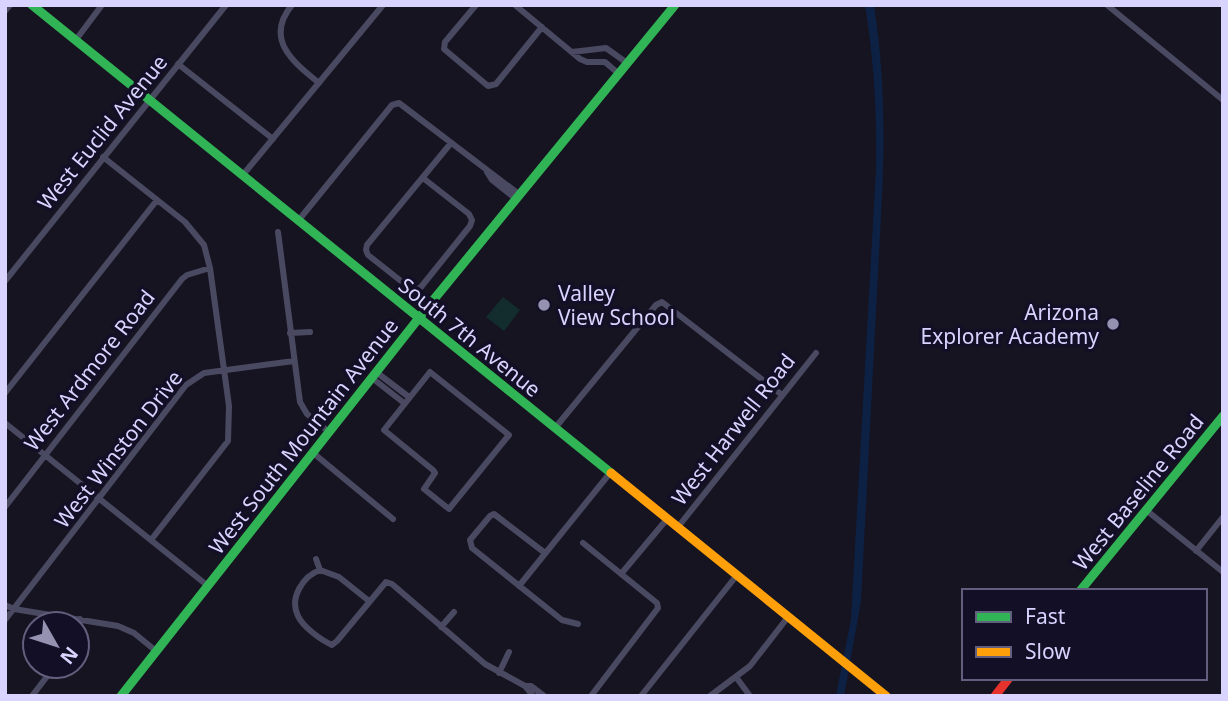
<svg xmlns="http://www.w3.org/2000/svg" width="1228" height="701" viewBox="0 0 1228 701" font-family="'Noto Sans',sans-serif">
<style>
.green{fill:#132c2d}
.water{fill:#0d2144}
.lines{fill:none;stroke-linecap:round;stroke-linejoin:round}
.street{stroke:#4a4962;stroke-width:6}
.fast{stroke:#30b455;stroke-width:9}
.slow{stroke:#ff9f0a;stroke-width:9}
.jam{stroke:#e5322d;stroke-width:9}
.poi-dot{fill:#9591b1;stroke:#130f26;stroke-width:2.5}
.labels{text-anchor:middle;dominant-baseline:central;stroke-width:7;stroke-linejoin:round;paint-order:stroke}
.street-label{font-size:21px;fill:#d9d4ff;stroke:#130f26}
.poi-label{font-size:21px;fill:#d9d4ff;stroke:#130f26;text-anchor:start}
</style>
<rect width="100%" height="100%" fill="#161421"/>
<path class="green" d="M 503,297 L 520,310 L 504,331 L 486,317 Z"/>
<path class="water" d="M 865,5 L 874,5 C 884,69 885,131 882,196 L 861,601 L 844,696 L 836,696 L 851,619 L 876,169 C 877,114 874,60 865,5 Z"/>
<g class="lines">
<path class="street" d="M 292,5 C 264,39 293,62 319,83
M 476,5 L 445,42 L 444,49 L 488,86 L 496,84 L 542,27
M 515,5 L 580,59 L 587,62 L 605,62 L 619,74
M 1107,5 L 1223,100
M 5,11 L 10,5
M 75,41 L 102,5
M 572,52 L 606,48 L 627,63
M 178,64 L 273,139
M 103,157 L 185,222 L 204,245 L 210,268 L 229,406 L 228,441 L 151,540
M 487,172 L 492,180 L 516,199
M 242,176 L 383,5
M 423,178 L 469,214 L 472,220 L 470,226 L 421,287 L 416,290 L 411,289 L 368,255 L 366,250 L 367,245 L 451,143
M 298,221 L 392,105 L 399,103 L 520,195
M 278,232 L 300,402 L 307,414 L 329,432
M 5,281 L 226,5
M 290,333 L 310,332
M 376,372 L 409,397
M 430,372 L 509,435 L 449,509 L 424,489 L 435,473 L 433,470 L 384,430 Z
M 372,378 L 404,403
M 5,393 L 157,200
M 5,423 L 208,586
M 555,428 L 656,305 L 662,302 L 782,395
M 312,452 L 393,519
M 5,507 L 182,279 L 187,275 L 210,268
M 1146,510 L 1223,572
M 678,527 L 816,353
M 583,543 L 657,603 L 658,608 L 591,696
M 1196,551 L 1223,517
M 545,553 L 494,514 L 490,516 L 470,540 L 472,548 L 562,620 L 578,624
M 316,559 L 320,570
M 320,570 C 303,576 289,598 298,616 C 303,627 321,640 332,645 L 337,641 L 386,582 L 392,584 L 485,664 L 525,686 L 531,686 L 544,696
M 320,570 L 339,577 L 369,601
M 621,574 L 667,519
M 519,586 L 610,473
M 5,605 L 14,609 L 118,626 L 134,633 L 156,651
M 5,620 L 186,385 L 204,373 L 294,361
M 441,627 L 454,612
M 77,637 L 80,619
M 499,673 L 509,652
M 736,677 L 750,696
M 525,686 L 533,696
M 32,696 L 55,666
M 641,696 L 737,575
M 710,696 L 750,666 L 788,617"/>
<path class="fast" d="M 32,5 L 611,473
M 1080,591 L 1223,416
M 121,696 L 426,309 L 675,5"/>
<path class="slow" d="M 611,473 L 886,696"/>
<path class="jam" d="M 995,696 L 1009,678"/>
</g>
<g class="poi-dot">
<circle cx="544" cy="305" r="7"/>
<circle cx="1113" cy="324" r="7"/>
</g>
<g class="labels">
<g class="street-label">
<text transform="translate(102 132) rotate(-51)">West Euclid Avenue</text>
<text transform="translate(470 337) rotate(39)">South 7th Avenue</text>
<text transform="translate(89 370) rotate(-52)">West Ardmore Road</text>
<text transform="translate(733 429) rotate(-52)">West Harwell Road</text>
<text transform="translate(303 436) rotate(-52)">West South Mountain Avenue</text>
<text transform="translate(118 449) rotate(-52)">West Winston Drive</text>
<text transform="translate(1138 492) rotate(-51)">West Baseline Road</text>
</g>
<g class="poi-label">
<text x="558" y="293">Valley<tspan x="558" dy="24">View School</tspan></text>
<text x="1099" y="312" text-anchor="end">Arizona<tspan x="1099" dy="24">Explorer Academy</tspan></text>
</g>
</g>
<rect width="1228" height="701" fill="none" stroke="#d9d4ff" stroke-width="14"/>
<rect x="962" y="589" width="245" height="91" fill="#130f26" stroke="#625e7d" stroke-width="2"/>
<rect x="976" y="612" width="35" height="10" fill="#30b455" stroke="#625e7d" stroke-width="2"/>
<text x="1025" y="624" font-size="21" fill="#d9d4ff">Fast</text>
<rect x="976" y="647" width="35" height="10" fill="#ff9f0a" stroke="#625e7d" stroke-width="2"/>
<text x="1025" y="659" font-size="21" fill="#d9d4ff">Slow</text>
<g transform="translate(56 645) rotate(129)"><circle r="33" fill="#130f26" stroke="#625e7d" stroke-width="2"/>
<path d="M0-5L12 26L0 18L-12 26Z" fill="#9591b1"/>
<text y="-10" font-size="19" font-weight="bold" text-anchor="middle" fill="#d9d4ff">N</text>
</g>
</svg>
